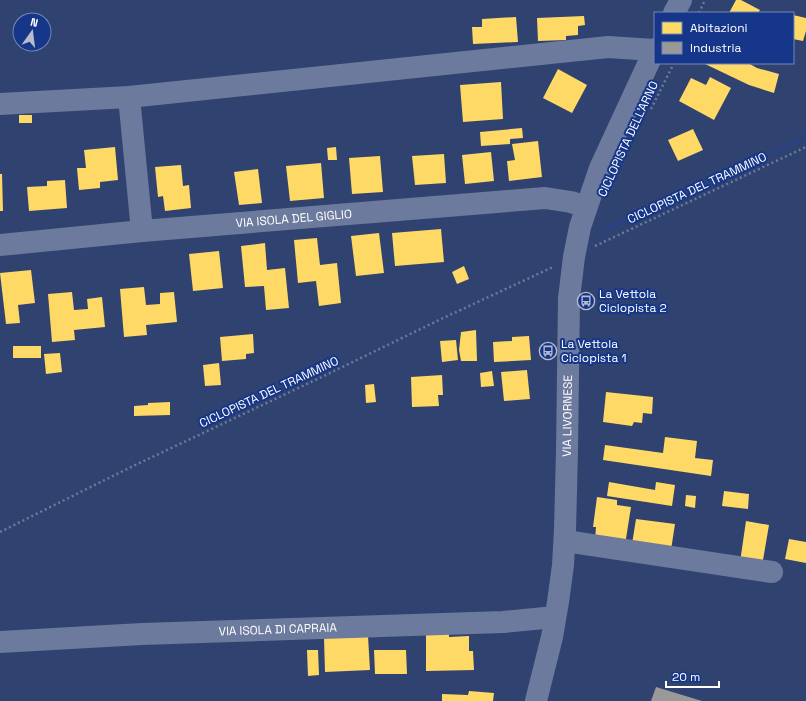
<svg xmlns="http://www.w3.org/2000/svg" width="806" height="701" viewBox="0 0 806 701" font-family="'Space Grotesk',sans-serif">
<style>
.homes{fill:#ffd966}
.industry{fill:#999}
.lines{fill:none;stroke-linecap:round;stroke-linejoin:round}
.stream{stroke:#2b427e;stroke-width:5.5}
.path{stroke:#6c7a9d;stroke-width:2.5;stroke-dasharray:2 3;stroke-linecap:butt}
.minor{stroke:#6c7a9d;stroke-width:22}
.labels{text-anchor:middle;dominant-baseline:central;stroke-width:4;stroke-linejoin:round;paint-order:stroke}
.street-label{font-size:12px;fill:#fff;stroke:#163789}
.poi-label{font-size:12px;fill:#fff;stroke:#163789;text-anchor:start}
</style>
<rect width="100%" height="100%" fill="#30426f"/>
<path class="homes" d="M 736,0 L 741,0 L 760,10 L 758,13 L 729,13 Z
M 793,15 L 806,18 L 806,31 L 803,41 L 793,39 Z
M 584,16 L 585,25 L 578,26 L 578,35 L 566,36 L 566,40 L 538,41 L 537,18 Z
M 516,17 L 518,42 L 473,44 L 472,27 L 482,27 L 482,19 Z
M 703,63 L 748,63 L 757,68 L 779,74 L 774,93 L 749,85 Z
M 558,69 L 587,85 L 572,113 L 543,98 Z
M 710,77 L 731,88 L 714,120 L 679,101 L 691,78 L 706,85 Z
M 501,82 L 503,119 L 463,122 L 460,85 Z
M 19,115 L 32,115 L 32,123 L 19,123 Z
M 522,128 L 523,138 L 510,139 L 510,144 L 481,146 L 480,132 Z
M 693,129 L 703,150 L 678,161 L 668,140 Z
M 538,141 L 542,177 L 509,181 L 507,161 L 515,160 L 512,144 Z
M 115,147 L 118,180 L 100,182 L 100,188 L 79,190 L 77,168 L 86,168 L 84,150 Z
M 336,147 L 337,160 L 328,160 L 327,148 Z
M 491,152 L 494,181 L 465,184 L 462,155 Z
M 444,154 L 446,183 L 415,185 L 412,156 Z
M 380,156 L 383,192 L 352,194 L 349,158 Z
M 321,163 L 324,198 L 290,201 L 286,166 Z
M 181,165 L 183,186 L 189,185 L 191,208 L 165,211 L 163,196 L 158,197 L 155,167 Z
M 258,169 L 262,203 L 239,205 L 234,172 Z
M 0,174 L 2,174 L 3,211 L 0,211 Z
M 65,180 L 67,208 L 29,211 L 27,187 L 47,186 L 47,181 Z
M 441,229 L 444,262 L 395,266 L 392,233 Z
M 379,233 L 384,273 L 356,276 L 351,236 Z
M 317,238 L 320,265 L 337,263 L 341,303 L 319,306 L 316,281 L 298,283 L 294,240 Z
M 265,243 L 267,270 L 285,268 L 289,308 L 266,310 L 264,286 L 245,287 L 241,246 Z
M 219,251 L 223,288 L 193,291 L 189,254 Z
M 464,266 L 469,279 L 457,284 L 452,272 Z
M 31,270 L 35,303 L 18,305 L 20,323 L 6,324 L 0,273 Z
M 144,287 L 146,305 L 160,304 L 160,293 L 174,292 L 177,322 L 146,325 L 147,335 L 124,337 L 120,289 Z
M 72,292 L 74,310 L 88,309 L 87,299 L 102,297 L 105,327 L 74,330 L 75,340 L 52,342 L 48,294 Z
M 476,330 L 477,361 L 461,361 L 459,350 L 461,332 Z
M 253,334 L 254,353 L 246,354 L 246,359 L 222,361 L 220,337 Z
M 529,336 L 531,360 L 494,362 L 493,342 L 512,341 L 512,337 Z
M 456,340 L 458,360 L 442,362 L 440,341 Z
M 13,346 L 41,346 L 41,358 L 13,358 Z
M 60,353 L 62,372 L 46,374 L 44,354 Z
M 219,363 L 221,385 L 205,386 L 203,365 Z
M 527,370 L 530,399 L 504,401 L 501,372 Z
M 492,371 L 494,386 L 481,387 L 480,373 Z
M 442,375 L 443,395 L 438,395 L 439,406 L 412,407 L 411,377 Z
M 374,384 L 376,402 L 366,403 L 365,385 Z
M 606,392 L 653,397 L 652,414 L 643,413 L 642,423 L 634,422 L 632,426 L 603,422 Z
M 170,402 L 170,415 L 134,416 L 134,406 L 148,405 L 148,403 Z
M 665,437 L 697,441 L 695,458 L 713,460 L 711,476 L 603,460 L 605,445 L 663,453 Z
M 609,482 L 655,490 L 656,482 L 675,485 L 672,506 L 607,496 Z
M 724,491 L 749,494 L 748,509 L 722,506 Z
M 686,495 L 696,496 L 695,508 L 685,506 Z
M 597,497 L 617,500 L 617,505 L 631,507 L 625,545 L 595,540 L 596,527 L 593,527 Z
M 636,519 L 675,524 L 671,550 L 632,544 Z
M 746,521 L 769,525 L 762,566 L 740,562 Z
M 789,539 L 806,542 L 806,563 L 785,559 Z
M 449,633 L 449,637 L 469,636 L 469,651 L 473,651 L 474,670 L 426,671 L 426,634 Z
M 368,636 L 370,670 L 325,672 L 324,638 Z
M 307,650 L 318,650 L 319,675 L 308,676 Z
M 374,650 L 406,650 L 407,674 L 375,674 Z
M 469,691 L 494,693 L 493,701 L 442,701 L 442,694 L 468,695 Z"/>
<path class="industry" d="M 656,687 L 702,701 L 651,701 Z"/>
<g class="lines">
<path class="stream" d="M 605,230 L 806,137"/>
<path class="path" d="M 699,13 L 705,0
M 651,109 L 674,63
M 595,246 L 806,147
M 0,532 L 129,468 L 326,375 L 439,320 L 553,267"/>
<g class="minor">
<path d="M 674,13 L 681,0"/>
<path d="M 129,97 L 142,231"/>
<path d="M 0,104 L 129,97 L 608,47 L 654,50"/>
<path id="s1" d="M 0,245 L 142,231 L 545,198 L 571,202 L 586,207"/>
<path d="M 565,541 L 772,572"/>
<path id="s2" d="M 0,642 L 142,634 L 503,622 L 555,617"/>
<path id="s3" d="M 536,701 L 552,637 L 558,602 L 563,565 L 565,530 L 567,451 L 569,298 L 574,257 L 580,227 L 600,168 L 655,49"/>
</g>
</g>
<defs>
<symbol id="bus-ring" viewBox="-11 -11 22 22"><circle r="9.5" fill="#163789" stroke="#b7bdcd" stroke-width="1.5"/><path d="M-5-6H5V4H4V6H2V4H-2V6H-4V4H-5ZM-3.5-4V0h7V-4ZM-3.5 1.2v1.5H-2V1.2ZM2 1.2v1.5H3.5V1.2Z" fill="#b7bdcd"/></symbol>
</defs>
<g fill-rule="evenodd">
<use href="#bus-ring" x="576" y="291" width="20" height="20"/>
<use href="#bus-ring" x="538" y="341" width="20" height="20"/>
</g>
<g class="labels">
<g class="street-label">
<text transform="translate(628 139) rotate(-65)">CICLOPISTA DELL'ARNO</text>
<text transform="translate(697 188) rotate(-25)">CICLOPISTA DEL TRAMMINO</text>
<text stroke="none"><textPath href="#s1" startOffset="295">VIA ISOLA DEL GIGLIO</textPath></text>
<text transform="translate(269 392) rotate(-25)">CICLOPISTA DEL TRAMMINO</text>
<text stroke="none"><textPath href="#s3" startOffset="288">VIA LIVORNESE</textPath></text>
<text stroke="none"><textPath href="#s2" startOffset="278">VIA ISOLA DI CAPRAIA</textPath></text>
</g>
<g class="poi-label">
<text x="599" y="294">La Vettola<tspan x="599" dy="14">Ciclopista 2</tspan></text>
<text x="561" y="344">La Vettola<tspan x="561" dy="14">Ciclopista 1</tspan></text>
</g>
</g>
<rect x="654" y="12" width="140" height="52" fill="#163789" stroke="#7387b8"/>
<rect x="662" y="22" width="20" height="12" fill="#ffd966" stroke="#7387b8"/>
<text x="690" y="32" font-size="12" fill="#ffffff">Abitazioni</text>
<rect x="662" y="42" width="20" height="12" fill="#999999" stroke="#7387b8"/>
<text x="690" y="52" font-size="12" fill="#ffffff">Industria</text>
<g transform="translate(32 32) rotate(14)"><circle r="19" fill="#163789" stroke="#7387b8"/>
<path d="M0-3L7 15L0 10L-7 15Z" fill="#b7bdcd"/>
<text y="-6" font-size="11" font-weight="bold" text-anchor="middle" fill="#ffffff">N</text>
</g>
<path d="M666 681v6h53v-6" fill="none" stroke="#ffffff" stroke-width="2"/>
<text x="672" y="681" font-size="12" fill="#ffffff" stroke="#163789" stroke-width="3" paint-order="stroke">20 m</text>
</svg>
